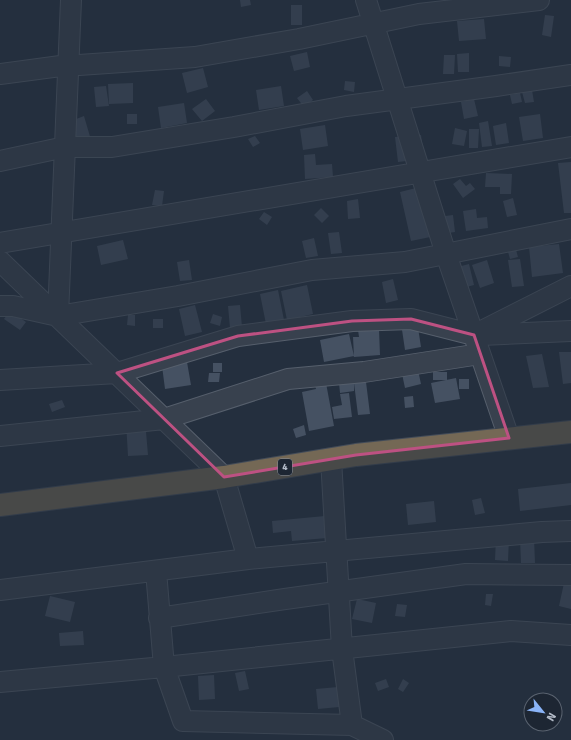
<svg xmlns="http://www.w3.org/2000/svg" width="571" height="740" viewBox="0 0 571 740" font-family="Signika,sans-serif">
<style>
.building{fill:#455162}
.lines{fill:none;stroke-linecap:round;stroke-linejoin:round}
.minor-casing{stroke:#565f6c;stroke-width:22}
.highway-casing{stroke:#434c59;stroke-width:24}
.minor{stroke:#38414e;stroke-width:20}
.highway{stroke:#746855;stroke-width:22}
.marked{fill:none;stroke:#bd5182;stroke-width:3;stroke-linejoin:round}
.labels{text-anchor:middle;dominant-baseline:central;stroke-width:3.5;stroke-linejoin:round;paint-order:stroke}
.shield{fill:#1d2633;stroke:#878f9c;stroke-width:1}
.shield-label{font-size:10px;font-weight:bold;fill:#b4bcc9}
</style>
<rect width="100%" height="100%" fill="#242f3e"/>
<path class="building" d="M 240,0 L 250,0 L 251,5 L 241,7 Z
M 291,5 L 302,5 L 302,25 L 291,25 Z
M 545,15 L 554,16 L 551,37 L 542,35 Z
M 484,19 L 486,39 L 459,41 L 457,21 Z
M 307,52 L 310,67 L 294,71 L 290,56 Z
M 469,53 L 469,72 L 458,72 L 457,54 Z
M 444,55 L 455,55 L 454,74 L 443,74 Z
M 499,56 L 511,57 L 510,67 L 499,66 Z
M 203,68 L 208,87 L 187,93 L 182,73 Z
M 345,81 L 355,82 L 354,92 L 344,90 Z
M 133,83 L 133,103 L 109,104 L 108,84 Z
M 106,86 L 109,106 L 96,107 L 94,87 Z
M 281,86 L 284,106 L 259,110 L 256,90 Z
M 532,90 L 534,102 L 525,103 L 522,92 Z
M 307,91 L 313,100 L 304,107 L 297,98 Z
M 520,93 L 522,102 L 512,104 L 510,95 Z
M 206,99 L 215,111 L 202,121 L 192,109 Z
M 474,99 L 478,116 L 464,119 L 461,102 Z
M 184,103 L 187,123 L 161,128 L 158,107 Z
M 127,114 L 137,114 L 137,124 L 127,124 Z
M 540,114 L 543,138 L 523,141 L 519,117 Z
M 84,116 L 91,140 L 78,144 L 71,121 Z
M 488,121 L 492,146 L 482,147 L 479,123 Z
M 506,123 L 509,143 L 496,145 L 493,126 Z
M 325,125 L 328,146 L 303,150 L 300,129 Z
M 455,128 L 467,131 L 464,146 L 452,144 Z
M 469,129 L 479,129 L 478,148 L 469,148 Z
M 421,135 L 424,159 L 398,162 L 395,137 Z
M 255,136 L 260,143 L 253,147 L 248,139 Z
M 315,154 L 316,165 L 332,164 L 333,177 L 305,179 L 304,155 Z
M 571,162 L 571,213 L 564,213 L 558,163 Z
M 486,173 L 512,174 L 511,194 L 500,194 L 500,187 L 485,187 Z
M 460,179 L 466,186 L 470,183 L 475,189 L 463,198 L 453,184 Z
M 424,186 L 435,236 L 411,241 L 400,192 Z
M 155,190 L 164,191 L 162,206 L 152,205 Z
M 513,198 L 517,215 L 507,217 L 503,201 Z
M 358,199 L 360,218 L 348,219 L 347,201 Z
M 321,208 L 329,216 L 322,223 L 314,215 Z
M 476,209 L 477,218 L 487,217 L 488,228 L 466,231 L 463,211 Z
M 264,212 L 272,217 L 267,225 L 259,219 Z
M 453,215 L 455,232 L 440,234 L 438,217 Z
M 339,232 L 342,253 L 331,254 L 328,233 Z
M 314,238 L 318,256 L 306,258 L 302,241 Z
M 123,240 L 128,259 L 101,265 L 97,246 Z
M 559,244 L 563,273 L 532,277 L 529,247 Z
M 515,246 L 518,257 L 510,259 L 507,248 Z
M 520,259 L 524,286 L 512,287 L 508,260 Z
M 189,260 L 192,280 L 180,281 L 177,262 Z
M 487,260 L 494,283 L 480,288 L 472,265 Z
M 469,264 L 474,285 L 455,290 L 450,269 Z
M 393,279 L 398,300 L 386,303 L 382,282 Z
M 307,285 L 313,314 L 287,320 L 281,291 Z
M 278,290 L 284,320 L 266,324 L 260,294 Z
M 195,305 L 202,332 L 185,336 L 179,309 Z
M 240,305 L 242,327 L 230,328 L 228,306 Z
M 10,311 L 26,322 L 20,330 L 4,319 Z
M 213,314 L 222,317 L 220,326 L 210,323 Z
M 128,315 L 135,315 L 135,326 L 127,325 Z
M 153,319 L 163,319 L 163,328 L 153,328 Z
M 417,321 L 421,347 L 405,350 L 401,323 Z
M 379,329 L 380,355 L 354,357 L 353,337 L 359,337 L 358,330 Z
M 349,334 L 354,356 L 324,362 L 320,340 Z
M 559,352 L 571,352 L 571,383 L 563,384 Z
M 542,354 L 549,387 L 533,388 L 526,356 Z
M 187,362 L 191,385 L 165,389 L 162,366 Z
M 213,363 L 222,363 L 222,372 L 213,372 Z
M 418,370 L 421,384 L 405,388 L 402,374 Z
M 433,372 L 447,372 L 447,380 L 433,380 Z
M 209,373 L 220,373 L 219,382 L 208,382 Z
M 456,378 L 460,399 L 435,403 L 431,383 Z
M 459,379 L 469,379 L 469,389 L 459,389 Z
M 354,382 L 354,391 L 340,393 L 339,383 Z
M 366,382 L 370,414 L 358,415 L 354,383 Z
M 326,383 L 334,426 L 309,431 L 302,392 L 316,389 L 315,385 Z
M 349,393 L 352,417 L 334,419 L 332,407 L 342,405 L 340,394 Z
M 413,396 L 414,407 L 405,408 L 404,397 Z
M 62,400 L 65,407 L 52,412 L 49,404 Z
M 145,420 L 148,455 L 128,456 L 126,422 Z
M 304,425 L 306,435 L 296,438 L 293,429 Z
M 571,483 L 571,505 L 520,511 L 518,489 Z
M 481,498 L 485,513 L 475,515 L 472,500 Z
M 434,501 L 436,522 L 408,525 L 406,504 Z
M 325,516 L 327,538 L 292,541 L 291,531 L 273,533 L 272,521 Z
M 496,538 L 509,538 L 508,561 L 495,560 Z
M 520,538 L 534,538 L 535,563 L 521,563 Z
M 564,583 L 571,585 L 571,609 L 559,606 Z
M 486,594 L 493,594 L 491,606 L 485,605 Z
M 50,596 L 75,602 L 70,622 L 45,616 Z
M 357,599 L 376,603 L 372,623 L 352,619 Z
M 397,604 L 407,605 L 405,617 L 395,616 Z
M 83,631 L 84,645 L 60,646 L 59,633 Z
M 245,671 L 249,689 L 239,691 L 235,673 Z
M 214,675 L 215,699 L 199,700 L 198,676 Z
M 386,679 L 389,687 L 378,691 L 375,683 Z
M 403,679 L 409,683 L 403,692 L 398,689 Z
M 338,687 L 339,707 L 318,709 L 316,689 Z"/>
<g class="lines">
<defs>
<path id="minor" d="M 366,0 L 446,254 L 509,438
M 0,74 L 68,65 L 79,65 L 195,57 L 299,39 L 419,14 L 539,0
M 0,161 L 65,147 L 112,147 L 234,127 L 346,106 L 496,86 L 571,75
M 0,243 L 571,147
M 0,261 L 224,477 L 248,559
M 0,306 L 13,306 L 58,316 L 178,296 L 312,270 L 405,262 L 571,229
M 58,316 L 71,0
M 481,335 L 571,331
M 0,380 L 117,373 L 238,336 L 352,321 L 411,319 L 474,335 L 571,286
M 0,436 L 164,419 L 288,379 L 364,372 L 480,354
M 156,571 L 164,667 L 183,721 L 352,725 L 342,649 L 331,459
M 0,590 L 248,559 L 542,532 L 571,531
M 159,618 L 285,599 L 466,574 L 571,575
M 0,682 L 164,667 L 511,631 L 571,635
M 352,725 L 383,740"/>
<path id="highway" d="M 0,505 L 224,477 L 356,455 L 571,432"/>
</defs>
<use href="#minor" class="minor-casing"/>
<use href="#highway" class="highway-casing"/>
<use href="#minor" class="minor"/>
<use href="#highway" class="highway"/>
</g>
<path d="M0 0H571V740H0ZM 411,319 L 474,335 L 509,438 L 356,455 L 224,477 L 117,373 L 238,336 L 352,321 Z" fill="#242f3e" fill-opacity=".55" fill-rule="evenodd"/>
<path class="marked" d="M 411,319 L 474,335 L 509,438 L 356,455 L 224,477 L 117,373 L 238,336 L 352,321 Z"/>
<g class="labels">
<rect class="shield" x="278" y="459" width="14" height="16" rx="3"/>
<g class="shield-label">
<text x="285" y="467">4</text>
</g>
</g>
<g transform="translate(543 712) rotate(120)"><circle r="19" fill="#1d2633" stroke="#59626f"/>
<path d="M0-3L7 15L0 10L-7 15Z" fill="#8ab4f8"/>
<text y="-6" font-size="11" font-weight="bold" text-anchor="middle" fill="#b4bcc9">N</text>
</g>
</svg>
